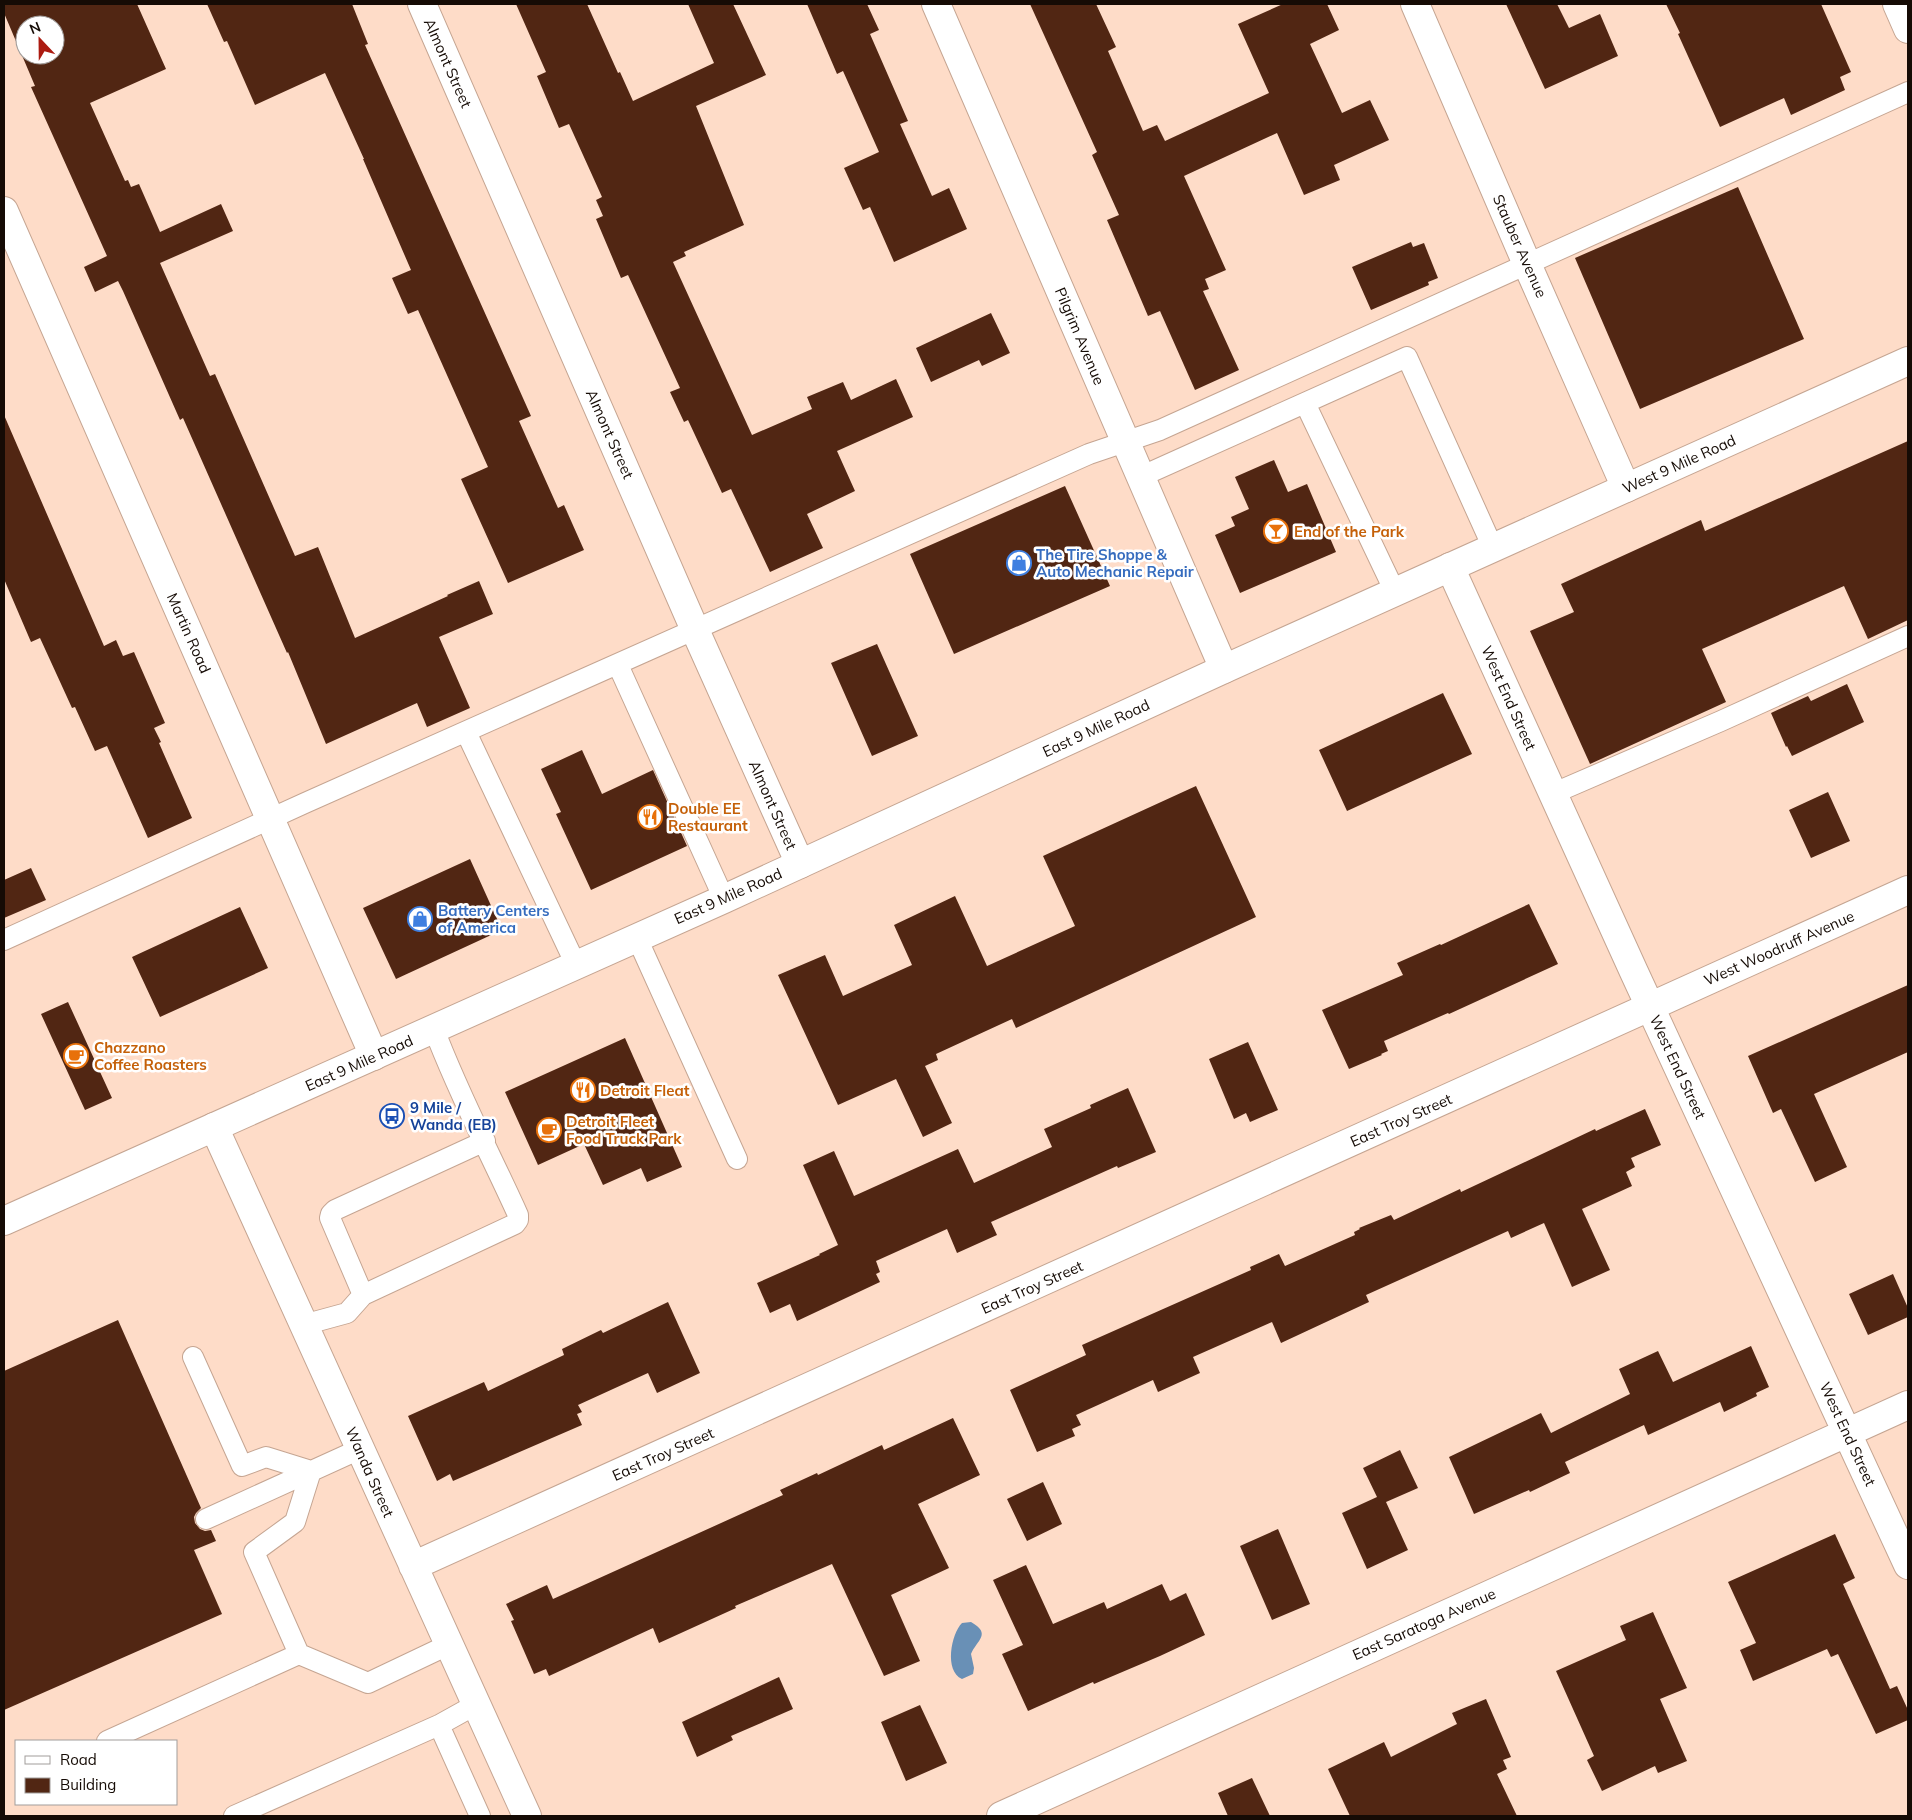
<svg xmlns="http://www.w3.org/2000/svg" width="1912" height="1820" viewBox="0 0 1912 1820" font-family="Mulish,sans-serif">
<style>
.water{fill:#6990b6}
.building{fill:#512613;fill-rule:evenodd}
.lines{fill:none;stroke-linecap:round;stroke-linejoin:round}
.lane-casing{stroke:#c5a592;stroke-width:22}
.street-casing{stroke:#c5a592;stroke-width:30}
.secondary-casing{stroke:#c5a592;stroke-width:30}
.lane{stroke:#fff;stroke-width:20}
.street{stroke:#fff;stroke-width:28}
.secondary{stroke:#fff;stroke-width:28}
.labels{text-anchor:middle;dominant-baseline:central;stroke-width:5;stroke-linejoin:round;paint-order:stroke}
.street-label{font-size:15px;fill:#150b05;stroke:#fff}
.food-label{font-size:15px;font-weight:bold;fill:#c56008;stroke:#fff;text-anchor:start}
.shop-label{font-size:15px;font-weight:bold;fill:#366cbe;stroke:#fff;text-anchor:start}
.transit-label{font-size:15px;font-weight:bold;fill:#164399;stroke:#fff;text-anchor:start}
</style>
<rect width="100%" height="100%" fill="#fedcc8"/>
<path class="water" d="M 971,1622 C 992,1634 977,1640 971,1654 L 974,1668 L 973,1674 L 962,1679 C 944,1671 951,1634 962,1623 Z"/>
<path class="building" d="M 4,4 L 137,4 L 166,69 L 90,103 L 125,181 L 128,180 L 131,187 L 139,184 L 160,232 L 221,204 L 233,231 L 160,263 L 210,376 L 215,374 L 295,556 L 318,547 L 355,638 L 448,596 L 447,595 L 479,581 L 493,614 L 439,637 L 470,708 L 427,727 L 417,703 L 326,744 L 288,652 L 287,653 L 183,418 L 180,420 L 123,291 L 118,281 L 95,292 L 84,267 L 107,256 L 31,87 L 35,86 L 4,13 ZM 25,25 L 55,25 L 55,55 L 25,55 Z
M 207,4 L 352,4 L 368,44 L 365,45 L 531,416 L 519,421 L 558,508 L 564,505 L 584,550 L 508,583 L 461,479 L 488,467 L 418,310 L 408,314 L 392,278 L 411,270 L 363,159 L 364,159 L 325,73 L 255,105 L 227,41 L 224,42 Z
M 516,4 L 587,4 L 618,73 L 620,72 L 633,101 L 714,63 L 688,4 L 733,4 L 766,75 L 696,106 L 744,225 L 684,252 L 686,256 L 673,262 L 752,435 L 812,409 L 807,397 L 843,382 L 851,400 L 896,379 L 913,417 L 837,451 L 855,491 L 807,514 L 823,548 L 770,572 L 731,489 L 722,493 L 688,420 L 684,422 L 670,392 L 680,388 L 628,275 L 621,278 L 596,219 L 603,216 L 596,200 L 602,197 L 569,124 L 559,128 L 537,76 L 546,72 Z
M 807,4 L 867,4 L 879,30 L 870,34 L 908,121 L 900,124 L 932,196 L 949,188 L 967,229 L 894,262 L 870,207 L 863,210 L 844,168 L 879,152 L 843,71 L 837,74 Z
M 1030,4 L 1096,4 L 1116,47 L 1108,51 L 1143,131 L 1157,125 L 1165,141 L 1269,93 L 1238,24 L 1283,4 L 1327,4 L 1339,30 L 1310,44 L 1342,113 L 1370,100 L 1389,140 L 1334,165 L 1340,180 L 1304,195 L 1277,133 L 1184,176 L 1226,270 L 1205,279 L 1209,289 L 1203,291 L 1239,370 L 1195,390 L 1160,311 L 1148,316 L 1107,220 L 1119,215 L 1092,155 L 1097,152 Z
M 1506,4 L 1557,4 L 1569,28 L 1600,14 L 1618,56 L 1545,89 Z
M 1666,4 L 1821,4 L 1851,72 L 1840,77 L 1845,90 L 1791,115 L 1784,98 L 1720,127 L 1678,34 L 1680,33 Z
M 1738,187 L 1804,339 L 1640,409 L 1575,258 Z
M 1411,242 L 1413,247 L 1424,243 L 1438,278 L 1428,282 L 1429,285 L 1371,310 L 1352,267 Z
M 991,313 L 1010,353 L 982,366 L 979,360 L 931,382 L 916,348 Z
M 4,415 L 104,646 L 116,640 L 123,656 L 134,652 L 165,723 L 154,728 L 161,742 L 159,743 L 192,818 L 148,838 L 107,746 L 95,751 L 75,707 L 72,708 L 40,638 L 31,642 L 4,579 Z
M 1908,441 L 1908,620 L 1868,639 L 1844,586 L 1702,649 L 1726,702 L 1590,764 L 1530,631 L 1574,612 L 1561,584 L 1701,520 L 1705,531 Z
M 1274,460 L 1288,492 L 1307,484 L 1336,552 L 1240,593 L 1215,535 L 1235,526 L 1231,517 L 1249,509 L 1235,477 Z
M 1065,486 L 1110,586 L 954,654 L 910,554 Z
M 877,644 L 918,736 L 872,756 L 831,663 Z
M 1847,684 L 1864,722 L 1792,756 L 1787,746 L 1786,747 L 1771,713 L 1808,696 L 1811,701 Z
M 1443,693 L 1472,754 L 1347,811 L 1319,750 Z
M 582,750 L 602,794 L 653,770 L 687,846 L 591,890 L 556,814 L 561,812 L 541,769 Z
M 1196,786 L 1256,917 L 1016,1028 L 1012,1019 L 936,1054 L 938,1060 L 925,1066 L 952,1123 L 923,1137 L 896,1079 L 838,1105 L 778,975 L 825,955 L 843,996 L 912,965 L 894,925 L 955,896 L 987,966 L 1075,926 L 1043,856 Z
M 1828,792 L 1850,841 L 1811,858 L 1789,810 Z
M 470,859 L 502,930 L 396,979 L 363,908 Z
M 31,868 L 46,900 L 4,918 L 4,880 Z
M 1529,904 L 1558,964 L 1449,1014 L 1448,1013 L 1384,1041 L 1388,1051 L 1381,1054 L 1382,1055 L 1349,1069 L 1322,1010 L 1403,975 L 1397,963 L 1440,944 L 1441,945 Z
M 240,907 L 268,968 L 160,1017 L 132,957 Z
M 1908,985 L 1908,1052 L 1814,1094 L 1847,1167 L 1815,1182 L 1781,1109 L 1773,1113 L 1748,1056 Z
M 68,1002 L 112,1098 L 85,1110 L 41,1014 Z
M 625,1038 L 682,1167 L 647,1182 L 641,1168 L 603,1185 L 584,1144 L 538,1165 L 505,1092 Z
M 1248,1042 L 1278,1110 L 1250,1122 L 1246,1113 L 1234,1119 L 1209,1059 Z
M 1128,1088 L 1156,1152 L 1118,1168 L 1117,1166 L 991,1222 L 997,1235 L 957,1253 L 947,1229 L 876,1261 L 880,1272 L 876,1274 L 880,1282 L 797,1321 L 790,1304 L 770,1313 L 757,1283 L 820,1255 L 819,1254 L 838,1245 L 803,1165 L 834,1151 L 854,1196 L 958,1149 L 974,1183 L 1052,1147 L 1044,1129 L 1091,1108 L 1090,1105 Z
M 1645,1109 L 1661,1145 L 1631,1158 L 1635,1167 L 1626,1172 L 1632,1186 L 1582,1209 L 1610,1270 L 1572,1287 L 1544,1223 L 1511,1238 L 1508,1231 L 1366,1295 L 1369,1302 L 1281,1343 L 1272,1322 L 1193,1357 L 1200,1373 L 1158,1392 L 1153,1380 L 1076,1415 L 1081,1425 L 1072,1429 L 1075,1436 L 1037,1452 L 1010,1390 L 1086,1355 L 1082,1345 L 1251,1270 L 1250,1267 L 1279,1254 L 1285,1266 L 1355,1235 L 1354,1232 L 1360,1229 L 1359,1228 L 1391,1215 L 1394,1220 L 1460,1189 L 1461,1192 L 1595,1129 L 1596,1131 Z
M 1893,1274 L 1908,1308 L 1908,1317 L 1868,1335 L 1849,1294 Z
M 668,1302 L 700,1373 L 657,1393 L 648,1373 L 578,1405 L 582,1412 L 577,1414 L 582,1425 L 453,1481 L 450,1474 L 437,1481 L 408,1416 L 484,1382 L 488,1391 L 564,1355 L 562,1349 L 601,1330 L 603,1333 Z
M 118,1320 L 201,1508 L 196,1513 L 194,1517 L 195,1523 L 200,1529 L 205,1531 L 211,1530 L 216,1541 L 194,1550 L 222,1614 L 4,1710 L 4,1371 Z
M 1751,1346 L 1769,1387 L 1756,1393 L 1757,1396 L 1724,1412 L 1720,1402 L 1648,1435 L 1644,1425 L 1565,1462 L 1570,1473 L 1530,1492 L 1529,1490 L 1474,1514 L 1449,1457 L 1541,1413 L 1551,1433 L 1630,1394 L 1619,1369 L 1658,1351 L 1673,1382 Z
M 953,1418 L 980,1475 L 918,1504 L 949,1568 L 891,1595 L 920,1661 L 884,1676 L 832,1564 L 735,1606 L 736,1608 L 659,1643 L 653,1628 L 549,1676 L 546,1669 L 534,1674 L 511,1621 L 514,1620 L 506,1604 L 547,1585 L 553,1599 L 783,1495 L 780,1490 L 817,1473 L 818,1475 L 882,1445 L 884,1450 Z
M 1400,1450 L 1418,1488 L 1386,1502 L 1408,1550 L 1367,1569 L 1342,1513 L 1377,1497 L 1363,1468 Z
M 1043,1482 L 1062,1524 L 1027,1541 L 1007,1499 Z
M 1278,1529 L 1310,1604 L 1272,1620 L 1240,1546 Z
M 1835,1534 L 1855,1578 L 1843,1584 L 1890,1689 L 1897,1686 L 1908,1710 L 1908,1720 L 1876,1734 L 1838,1654 L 1831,1657 L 1827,1649 L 1753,1681 L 1740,1650 L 1756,1643 L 1728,1582 Z
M 1026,1565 L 1053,1624 L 1104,1602 L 1107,1609 L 1162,1584 L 1170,1601 L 1186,1593 L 1205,1635 L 1160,1656 L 1094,1684 L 1093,1682 L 1028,1711 L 1002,1654 L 1023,1645 L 993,1580 Z
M 1653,1612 L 1687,1688 L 1660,1699 L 1687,1761 L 1658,1773 L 1655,1766 L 1602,1791 L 1587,1760 L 1594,1756 L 1556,1671 L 1626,1640 L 1620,1626 Z
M 779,1677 L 793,1709 L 731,1736 L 733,1740 L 697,1757 L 682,1722 Z
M 1486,1699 L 1511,1757 L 1503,1760 L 1507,1769 L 1497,1774 L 1517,1816 L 1350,1816 L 1328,1769 L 1384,1742 L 1391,1757 L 1457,1724 L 1452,1713 Z
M 920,1705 L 947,1763 L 906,1781 L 881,1722 Z
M 1252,1778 L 1270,1816 L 1228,1816 L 1218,1793 Z"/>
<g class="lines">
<defs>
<path id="lane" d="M 1305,403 L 1395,592
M 1140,477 L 1407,357 L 1493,548
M 618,665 L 724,899
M 466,732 L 576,965
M 1552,794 L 1721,721 L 1908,636
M 637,938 L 737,1159
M 4,940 L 305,803 L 1089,454 L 1160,430 L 1908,92
M 363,1295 L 330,1218 L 331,1214 L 335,1210 L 485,1141
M 303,1325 L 347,1313 L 363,1295 L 515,1224 L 518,1220 L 518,1215 C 490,1153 458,1093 434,1029
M 193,1357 L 242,1466 L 266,1457 L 311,1471 L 295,1522 L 254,1552 L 299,1654
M 206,1519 L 360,1449
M 439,1725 L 480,1816
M 107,1741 L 299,1654 L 368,1683 L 448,1645
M 234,1816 L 439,1725 L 475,1705"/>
<path id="street" d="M 422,4 L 695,630 L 800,864
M 936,4 L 1224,669
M 1415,4 L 1527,264 L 1626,488
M 1897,4 L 1908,29
M 4,211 L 374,1056
M 1450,567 L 1634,972 L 1908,1565
M 214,1127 L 527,1816
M 413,1566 L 1908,890
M 1001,1816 L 1908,1405"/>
<path id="secondary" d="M 4,1221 L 724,899 L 1224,669 L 1908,361"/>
</defs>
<use href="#lane" class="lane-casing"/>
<use href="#street" class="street-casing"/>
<use href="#secondary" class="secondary-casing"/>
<use href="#lane" class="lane"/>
<use href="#street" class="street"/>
<use href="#secondary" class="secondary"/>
</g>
<defs>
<symbol id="bar-ring" viewBox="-11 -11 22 22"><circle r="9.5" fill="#fff" stroke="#e8710a" stroke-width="1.5"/><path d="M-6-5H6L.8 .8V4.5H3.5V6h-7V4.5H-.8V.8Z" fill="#e8710a"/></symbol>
<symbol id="shop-ring" viewBox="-11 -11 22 22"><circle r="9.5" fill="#fff" stroke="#3f7fe0" stroke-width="1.5"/><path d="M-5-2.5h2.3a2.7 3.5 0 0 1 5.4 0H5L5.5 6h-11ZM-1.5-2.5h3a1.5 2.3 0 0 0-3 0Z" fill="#3f7fe0"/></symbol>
<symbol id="restaurant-ring" viewBox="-11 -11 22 22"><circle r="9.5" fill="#fff" stroke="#e8710a" stroke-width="1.5"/><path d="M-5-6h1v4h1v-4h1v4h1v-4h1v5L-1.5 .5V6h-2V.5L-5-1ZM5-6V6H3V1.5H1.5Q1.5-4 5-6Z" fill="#e8710a"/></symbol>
<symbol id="cafe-ring" viewBox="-11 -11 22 22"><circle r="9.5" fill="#fff" stroke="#e8710a" stroke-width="1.5"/><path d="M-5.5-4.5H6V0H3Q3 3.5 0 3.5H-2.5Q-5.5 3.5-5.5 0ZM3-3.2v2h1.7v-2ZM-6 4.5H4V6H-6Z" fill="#e8710a"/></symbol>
<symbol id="bus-ring" viewBox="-11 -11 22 22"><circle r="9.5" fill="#fff" stroke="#1a4fb4" stroke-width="1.5"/><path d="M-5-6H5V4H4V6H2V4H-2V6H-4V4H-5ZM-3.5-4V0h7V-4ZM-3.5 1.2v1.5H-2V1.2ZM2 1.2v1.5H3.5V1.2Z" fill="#1a4fb4"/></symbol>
</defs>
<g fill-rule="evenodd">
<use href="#bar-ring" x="1262" y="517" width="28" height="28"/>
<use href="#shop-ring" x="1005" y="549" width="28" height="28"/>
<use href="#restaurant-ring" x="636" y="803" width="28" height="28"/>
<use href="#shop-ring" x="406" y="905" width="28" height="28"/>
<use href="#cafe-ring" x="62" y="1042" width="28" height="28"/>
<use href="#restaurant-ring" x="569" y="1076" width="28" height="28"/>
<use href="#bus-ring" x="378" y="1102" width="28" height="28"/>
<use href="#cafe-ring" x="535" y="1116" width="28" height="28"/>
</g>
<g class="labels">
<g class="street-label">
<text transform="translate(448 63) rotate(66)">Almont Street</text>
<text transform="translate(1520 246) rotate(66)">Stauber Avenue</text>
<text transform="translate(1080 336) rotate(67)">Pilgrim Avenue</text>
<text transform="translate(610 434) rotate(66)">Almont Street</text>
<text transform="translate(1679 464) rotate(-24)">West 9 Mile Road</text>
<text transform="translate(189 633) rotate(66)">Martin Road</text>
<text transform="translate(1509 698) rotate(66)">West End Street</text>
<text transform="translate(1096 728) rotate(-25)">East 9 Mile Road</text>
<text transform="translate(773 805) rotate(66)">Almont Street</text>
<text transform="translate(728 896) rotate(-24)">East 9 Mile Road</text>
<text transform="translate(1779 948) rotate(-24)">West Woodruff Avenue</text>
<text transform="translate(359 1063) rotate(-24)">East 9 Mile Road</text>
<text transform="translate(1678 1067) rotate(65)">West End Street</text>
<text transform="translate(1401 1120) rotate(-24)">East Troy Street</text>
<text transform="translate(1032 1287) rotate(-24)">East Troy Street</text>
<text transform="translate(1848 1434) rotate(65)">West End Street</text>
<text transform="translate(663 1454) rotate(-24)">East Troy Street</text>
<text transform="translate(370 1472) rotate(66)">Wanda Street</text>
<text transform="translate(1424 1624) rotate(-24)">East Saratoga Avenue</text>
</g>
<g class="food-label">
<text x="1294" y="531">End of the Park</text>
<text x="668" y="808">Double EE<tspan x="668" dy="17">Restaurant</tspan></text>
<text x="94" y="1047">Chazzano<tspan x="94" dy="17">Coffee Roasters</tspan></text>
<text x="600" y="1090">Detroit Fleat</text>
<text x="566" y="1121">Detroit Fleet<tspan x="566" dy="17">Food Truck Park</tspan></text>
</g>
<g class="shop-label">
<text x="1036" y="554">The Tire Shoppe &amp;<tspan x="1036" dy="17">Auto Mechanic Repair</tspan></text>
<text x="438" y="910">Battery Centers<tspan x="438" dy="17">of America</tspan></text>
</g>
<g class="transit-label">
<text x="410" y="1107">9 Mile /<tspan x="410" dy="17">Wanda (EB)</tspan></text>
</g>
</g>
<rect width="1912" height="1820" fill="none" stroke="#150b05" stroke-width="10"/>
<rect x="15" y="1740" width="162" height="65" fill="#ffffff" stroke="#a19d9b"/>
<rect x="25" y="1756" width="25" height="8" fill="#ffffff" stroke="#a19d9b"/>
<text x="60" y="1765" font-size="15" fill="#150b05">Road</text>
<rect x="25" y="1778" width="25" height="15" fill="#512613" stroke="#a19d9b"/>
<text x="60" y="1790" font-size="15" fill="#150b05">Building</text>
<g transform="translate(40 40) rotate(338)"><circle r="24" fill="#ffffff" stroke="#a19d9b"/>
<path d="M0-4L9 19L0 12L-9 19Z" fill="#ac1b11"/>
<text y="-8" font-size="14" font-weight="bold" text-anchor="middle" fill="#150b05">N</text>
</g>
</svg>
